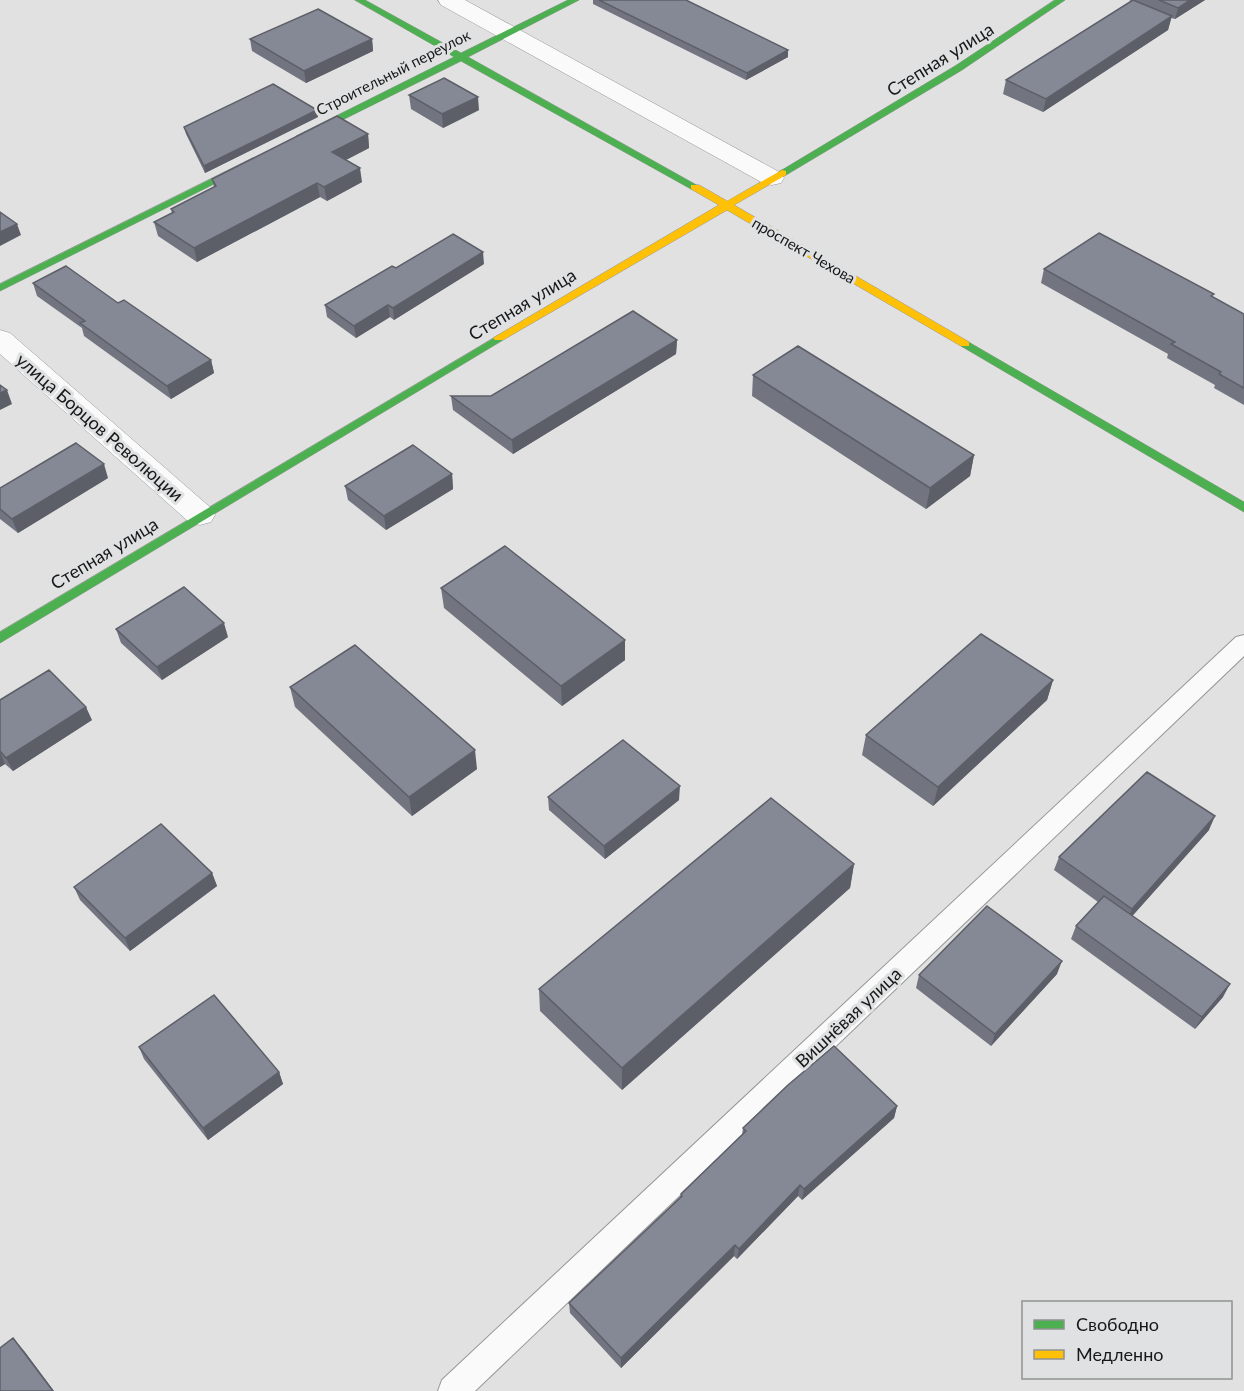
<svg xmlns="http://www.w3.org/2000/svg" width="1244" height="1391" viewBox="0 0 1244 1391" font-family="Lato,sans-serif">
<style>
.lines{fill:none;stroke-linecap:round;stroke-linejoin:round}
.lane-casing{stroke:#969696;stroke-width:2}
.street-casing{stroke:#969696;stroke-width:1}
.fast-casing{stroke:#969696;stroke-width:1}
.slow-casing{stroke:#969696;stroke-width:1}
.lane{fill:#fafafa;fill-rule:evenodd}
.street{fill:#fafafa;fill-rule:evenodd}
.fast{fill:#4caf50;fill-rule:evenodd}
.slow{fill:#ffc107;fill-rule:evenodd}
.wall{fill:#727580}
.shaded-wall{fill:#5d5f68}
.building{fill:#858895;stroke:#5d5f68;stroke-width:1.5}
.labels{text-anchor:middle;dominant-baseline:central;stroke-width:6;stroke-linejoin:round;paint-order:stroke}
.far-street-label{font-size:15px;fill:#171818;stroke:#e0e1e2}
.street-label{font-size:18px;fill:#171818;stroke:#e0e1e2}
</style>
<rect width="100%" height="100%" fill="#e1e1e1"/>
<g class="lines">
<defs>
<path id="lane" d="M 1244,635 L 1244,656 L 475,1391 L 438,1391 L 442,1380 L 1236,637 Z"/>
<path id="street" d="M 438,0 L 465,0 L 781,173 L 784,178 L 781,183 L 772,185 L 763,183 L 441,5 Z
M 0,330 L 10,333 L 211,508 L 215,515 L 211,522 L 200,525 L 189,522 L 0,354 Z"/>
<path id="fast" d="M 355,0 L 365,0 L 461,53 L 568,0 L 579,0 L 468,57 L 700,187 L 695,190 L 691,189 L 461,61 L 302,140 L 296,140 L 296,136 L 454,57 Z
M 1055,0 L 1065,0 L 962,70 L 786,175 L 778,175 L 777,173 L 955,66 Z
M 253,158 L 256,159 L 256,163 L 0,291 L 0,284 Z
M 499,335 L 503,336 L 503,340 L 0,643 L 0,632 Z
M 965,340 L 1244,502 L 1244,512 L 961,346 L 961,342 Z"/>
<path id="slow" d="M 782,170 L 786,171 L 786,175 L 734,205 L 969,342 L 969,346 L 961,346 L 727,210 L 503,340 L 495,340 L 493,338 L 719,205 L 691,189 L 691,185 L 699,185 L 727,201 Z"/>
</defs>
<use href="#lane" class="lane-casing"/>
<use href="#street" class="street-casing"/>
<use href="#fast" class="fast-casing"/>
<use href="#slow" class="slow-casing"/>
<use href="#lane" class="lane"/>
<use href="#street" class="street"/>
<use href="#fast" class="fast"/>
<use href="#slow" class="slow"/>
</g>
<path class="wall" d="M 593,0 L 686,0 L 788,50 L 788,57 L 746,80 L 593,4 Z
M 1129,0 L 1205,0 L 1175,19 L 1171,18 L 1168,30 L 1043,112 L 1003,94 L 1006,80 L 1131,1 Z
M 250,39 L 372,39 L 373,51 L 306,83 L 252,51 Z
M 409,95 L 479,110 L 443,128 L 411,109 Z
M 318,117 L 205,173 L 186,134 L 184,127 Z
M 368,134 L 369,148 L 346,160 L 362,182 L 327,201 L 320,197 L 197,262 L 158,236 L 154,222 L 172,213 L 171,209 L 214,187 L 212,179 Z
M 484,264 L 394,320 L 390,317 L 356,338 L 327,317 L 325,305 Z
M 1044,269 L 1213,297 L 1244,314 L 1244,405 L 1214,388 L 1215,385 L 1167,358 L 1168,354 L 1041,283 Z
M 33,283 L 118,303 L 211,360 L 214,373 L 171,399 L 84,336 L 82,328 L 37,296 Z
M 677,340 L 676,354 L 513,454 L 453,410 L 451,396 L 491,396 Z
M 753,375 L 974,455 L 970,476 L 926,509 L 752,396 Z
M 452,474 L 453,489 L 386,530 L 348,500 L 345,486 Z
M 108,478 L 18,533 L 0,519 L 0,488 Z
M 441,588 L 625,660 L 562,706 L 444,608 Z
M 116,629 L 228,637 L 162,680 L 121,643 Z
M 1053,680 L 1047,700 L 933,806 L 862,755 L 866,735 Z
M 290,687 L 477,769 L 412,816 L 295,707 Z
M 0,700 L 92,720 L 13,771 L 5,764 L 0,767 Z
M 548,797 L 679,800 L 605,859 L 549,810 Z
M 1209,830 L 1132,916 L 1223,997 L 1195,1029 L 1071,939 L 1076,926 L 1098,902 L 1054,870 L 1059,857 Z
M 854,864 L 850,888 L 622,1090 L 540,1011 L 539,989 Z
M 212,873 L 217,886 L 130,951 L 80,900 L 74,887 Z
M 1057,974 L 991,1046 L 916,988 L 919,975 Z
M 139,1047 L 279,1072 L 283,1084 L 208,1140 L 144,1059 Z
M 897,1106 L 894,1118 L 802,1200 L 798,1196 L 737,1259 L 734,1256 L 621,1368 L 570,1313 L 569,1303 L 680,1197 L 681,1194 L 742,1135 L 743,1128 Z"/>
<path class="shaded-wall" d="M 1190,0 L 1205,0 L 1175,19 L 1178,8 Z
M 1172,16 L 1168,30 L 1043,112 L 1046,99 Z
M 372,39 L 373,51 L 306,83 L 304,71 Z
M 788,50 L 788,57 L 746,80 L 747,73 Z
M 478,97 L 479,110 L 443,128 L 442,114 Z
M 317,110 L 318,117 L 205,173 L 204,166 Z
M 368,134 L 369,148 L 334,166 L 332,152 Z
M 360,168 L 362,182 L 327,201 L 324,187 Z
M 317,183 L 320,197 L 197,262 L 194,248 Z
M 17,224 L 21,235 L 0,246 L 0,232 Z
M 483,252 L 484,264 L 394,320 L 393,308 Z
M 388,305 L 390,317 L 356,338 L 354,326 Z
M 677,340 L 676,354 L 513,454 L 512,440 Z
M 211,360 L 214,373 L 171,399 L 167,386 Z
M 7,390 L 12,404 L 0,410 L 0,393 Z
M 974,455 L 970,476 L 926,509 L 930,488 Z
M 104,464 L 108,478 L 18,533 L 12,519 Z
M 452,474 L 453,489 L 386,530 L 384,516 Z
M 224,623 L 228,637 L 162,680 L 157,667 Z
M 625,640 L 625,660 L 562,706 L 561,686 Z
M 1053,680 L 1047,700 L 933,806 L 938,787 Z
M 86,707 L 92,720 L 13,771 L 6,758 Z
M 475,750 L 477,769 L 412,816 L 409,797 Z
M 0,752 L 5,764 L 0,767 Z
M 680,786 L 679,800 L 605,859 L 604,846 Z
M 1215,816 L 1209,830 L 1127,922 L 1132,909 Z
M 854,864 L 850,888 L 622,1090 L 622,1068 Z
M 212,873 L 217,886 L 130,951 L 125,938 Z
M 1062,961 L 1057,974 L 991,1046 L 995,1034 Z
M 1230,984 L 1223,997 L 1195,1029 L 1202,1017 Z
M 279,1072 L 283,1084 L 208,1140 L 203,1128 Z
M 897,1106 L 894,1118 L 802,1200 L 804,1189 Z
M 800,1185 L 798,1196 L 737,1259 L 739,1249 Z
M 735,1245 L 734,1256 L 621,1368 L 621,1358 Z
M 13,1338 L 25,1352 L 54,1391 L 53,1391 Z"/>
<path class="building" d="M 599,0 L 686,0 L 788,50 L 747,73 Z
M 1133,0 L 1172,16 L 1046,99 L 1006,80 Z
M 1159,0 L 1190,0 L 1178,8 Z
M 318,9 L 372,39 L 304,71 L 250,39 Z
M 444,78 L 478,97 L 442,114 L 409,95 Z
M 273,84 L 317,110 L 204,166 L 184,127 Z
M 337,116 L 368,134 L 332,152 L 360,168 L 324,187 L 317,183 L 194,248 L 154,222 L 174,212 L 171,209 L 216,186 L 212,179 Z
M 0,212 L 17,224 L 0,232 Z
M 1099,233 L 1214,294 L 1211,296 L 1244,314 L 1244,388 L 1219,374 L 1221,372 L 1171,344 L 1175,342 L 1044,269 Z
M 453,234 L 483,252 L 393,308 L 388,305 L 354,326 L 325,305 L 392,266 L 396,268 Z
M 66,266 L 118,303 L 124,300 L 211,360 L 167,386 L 80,323 L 85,321 L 33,283 Z
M 633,311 L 677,340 L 512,440 L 451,396 L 491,396 Z
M 798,346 L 974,455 L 930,488 L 753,375 Z
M 0,385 L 7,390 L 0,393 Z
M 76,443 L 104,464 L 12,519 L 0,509 L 0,488 Z
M 413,445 L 452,474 L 384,516 L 345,486 Z
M 505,546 L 625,640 L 561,686 L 441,588 Z
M 184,587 L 224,623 L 157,667 L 116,629 Z
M 981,634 L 1053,680 L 938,787 L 866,735 Z
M 355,645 L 475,750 L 409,797 L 290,687 Z
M 49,670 L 86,707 L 6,758 L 0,751 L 0,700 Z
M 623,740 L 680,786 L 604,846 L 548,797 Z
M 1147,772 L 1215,816 L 1132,909 L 1059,857 Z
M 771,798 L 854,864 L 622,1068 L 539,989 Z
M 161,824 L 212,873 L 125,938 L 74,887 Z
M 1104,896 L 1230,984 L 1202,1017 L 1076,926 Z
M 987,906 L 1062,961 L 995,1034 L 919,975 Z
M 214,995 L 279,1072 L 203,1128 L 139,1047 Z
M 834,1046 L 897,1106 L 804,1189 L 800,1185 L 739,1249 L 735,1245 L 621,1358 L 569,1303 L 682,1196 L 681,1194 L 746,1131 L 743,1128 L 788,1085 Z
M 13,1338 L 53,1391 L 0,1391 L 0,1348 Z"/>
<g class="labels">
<g class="far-street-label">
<text transform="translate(393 72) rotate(-27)">Строительный переулок</text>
<text transform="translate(804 250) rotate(30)">проспект Чехова</text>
</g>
<g class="street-label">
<text transform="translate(940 59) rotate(-32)">Степная улица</text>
<text transform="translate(522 304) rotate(-31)">Степная улица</text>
<text transform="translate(100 427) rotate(41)">улица Борцов Революции</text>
<text transform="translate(104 553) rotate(-31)">Степная улица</text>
<text transform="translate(848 1017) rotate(-43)">Вишнёвая улица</text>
</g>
</g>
<rect x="1022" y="1301" width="210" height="78" fill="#e0e1e2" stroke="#909191" stroke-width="1.5"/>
<rect x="1034" y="1320" width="30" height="9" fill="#4caf50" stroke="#909191" stroke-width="1.5"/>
<text x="1076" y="1331" font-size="18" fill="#171818">Свободно</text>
<rect x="1034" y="1350" width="30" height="9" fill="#ffc107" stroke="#909191" stroke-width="1.5"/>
<text x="1076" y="1361" font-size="18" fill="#171818">Медленно</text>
</svg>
